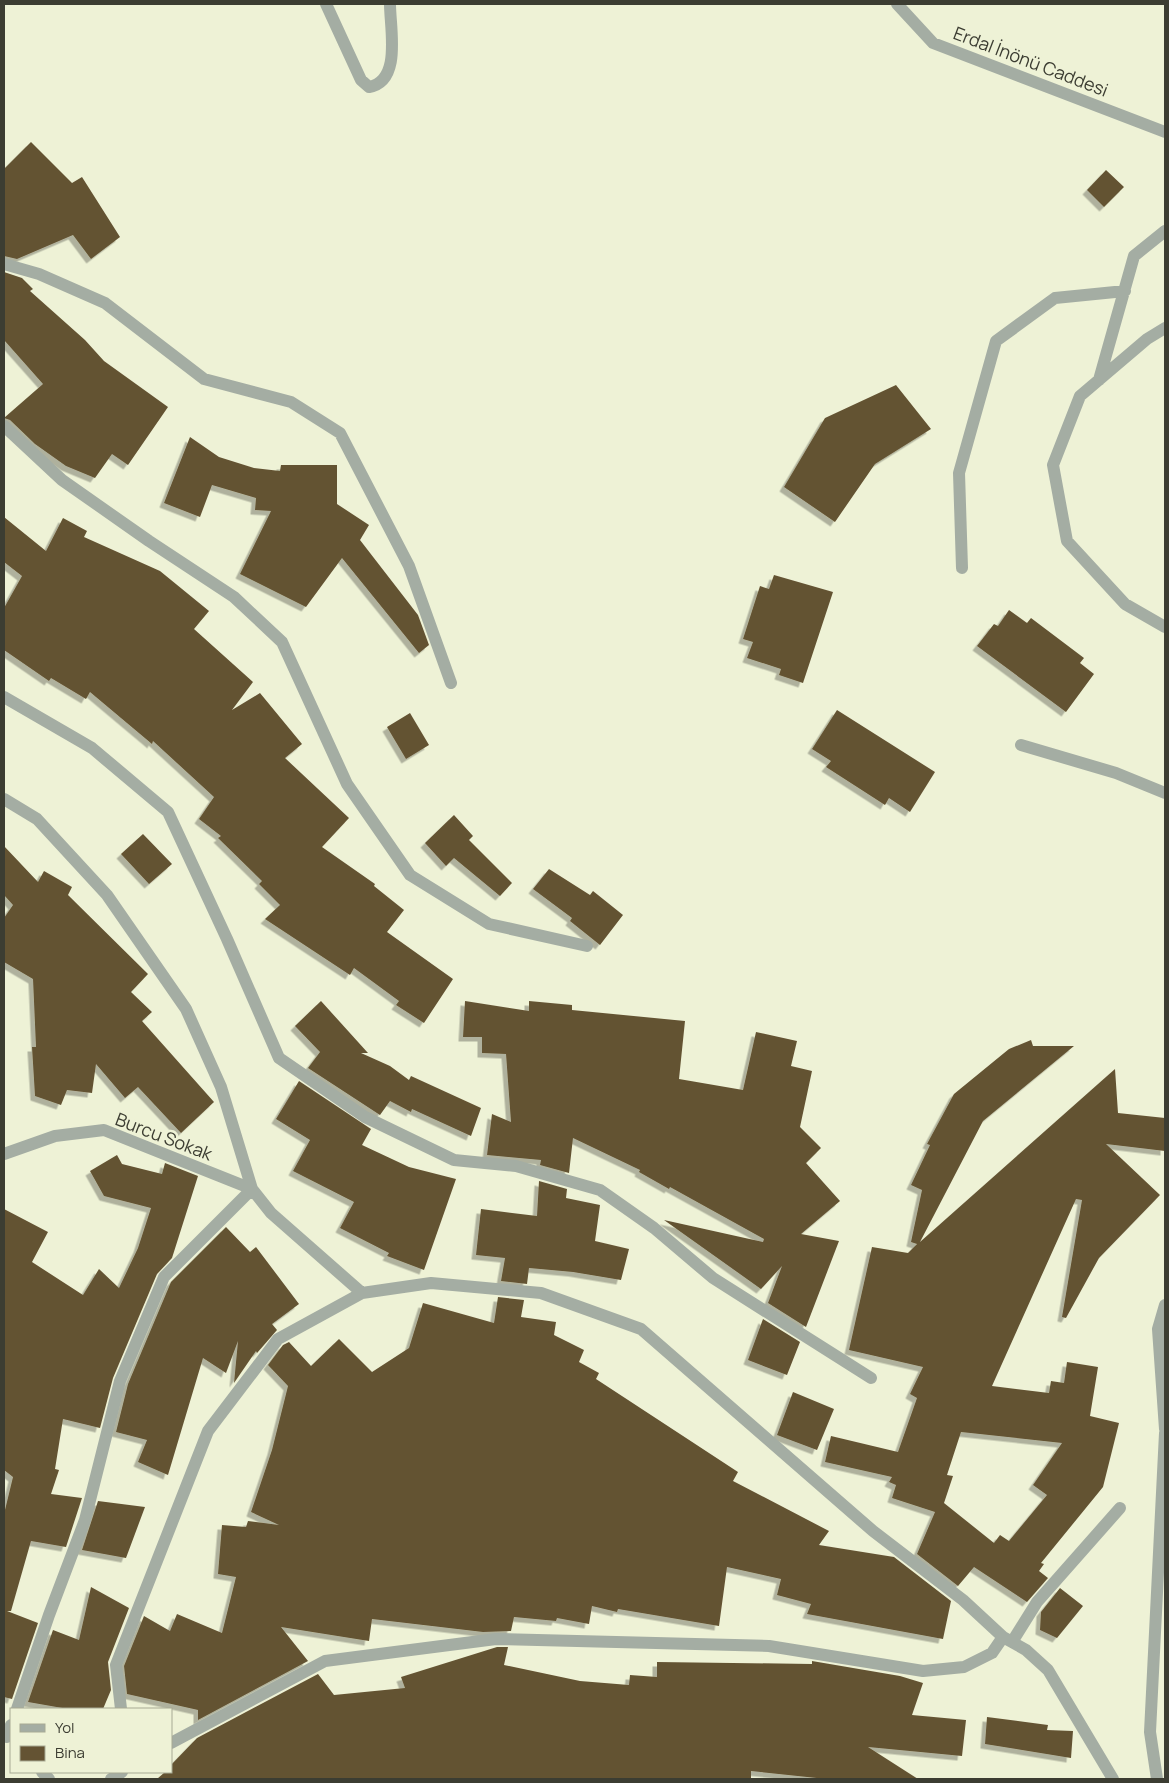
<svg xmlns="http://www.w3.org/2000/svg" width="1169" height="1783" viewBox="0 0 1169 1783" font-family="Manrope,sans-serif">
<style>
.building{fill:#645333;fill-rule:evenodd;filter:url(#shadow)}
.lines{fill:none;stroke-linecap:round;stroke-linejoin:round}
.minor{stroke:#a4ada3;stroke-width:12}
.labels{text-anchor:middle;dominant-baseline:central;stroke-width:5;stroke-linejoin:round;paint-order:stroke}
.street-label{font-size:18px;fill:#3c3d32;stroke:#eef2d6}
</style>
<defs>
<filter id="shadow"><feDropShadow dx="-4.5" dy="4.5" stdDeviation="0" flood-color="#0004"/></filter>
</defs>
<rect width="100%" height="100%" fill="#eef2d6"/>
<path class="building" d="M 31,142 L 72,183 L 82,177 L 120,237 L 91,259 L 73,235 L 17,259 L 4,256 L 4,169 Z
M 1106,170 L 1124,187 L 1104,207 L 1087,190 Z
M 4,272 L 22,278 L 33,289 L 30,291 L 85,340 L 104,361 L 168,407 L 128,465 L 112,454 L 95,478 L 66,466 L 35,444 L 10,420 L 4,418 L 43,384 L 4,340 Z
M 896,385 L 931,429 L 875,464 L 835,522 L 784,487 L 825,418 Z
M 190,437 L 219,457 L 254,468 L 280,471 L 281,465 L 337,465 L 337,504 L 369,525 L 360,540 L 418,615 L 429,645 L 419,653 L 342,558 L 306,607 L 240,574 L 271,511 L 255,510 L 256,498 L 212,485 L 200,517 L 164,503 Z
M 4,517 L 46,551 L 63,518 L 87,531 L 84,537 L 160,571 L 209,611 L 194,629 L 253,682 L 232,710 L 260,693 L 302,744 L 285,758 L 349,818 L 322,847 L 375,884 L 374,886 L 404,910 L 387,932 L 453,979 L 424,1023 L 396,1005 L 399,1001 L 354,968 L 350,975 L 265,919 L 280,905 L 259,884 L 262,881 L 218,838 L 221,836 L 199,819 L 214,797 L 153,741 L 152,744 L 90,692 L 86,699 L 51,678 L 49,681 L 4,650 L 4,608 L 22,576 L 4,562 Z
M 774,575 L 833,592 L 803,683 L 779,675 L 781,669 L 747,658 L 753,642 L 743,639 L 760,586 L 769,589 Z
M 1009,610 L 1027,623 L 1031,618 L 1084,658 L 1080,663 L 1094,674 L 1066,712 L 977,646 L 994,624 L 998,626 Z
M 837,710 L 935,772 L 910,812 L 889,798 L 885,805 L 826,767 L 831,761 L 812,749 Z
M 410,713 L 429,745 L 406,759 L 387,727 Z
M 454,815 L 473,836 L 469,840 L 512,883 L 500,896 L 454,858 L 446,866 L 425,843 Z
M 143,834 L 172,864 L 149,884 L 121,854 Z
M 4,846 L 38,882 L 44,871 L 72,887 L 68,895 L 148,974 L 131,992 L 152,1012 L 142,1021 L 214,1102 L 181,1133 L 138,1087 L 125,1098 L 96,1064 L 92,1093 L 67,1090 L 61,1105 L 35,1096 L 32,1047 L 36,1047 L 33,979 L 4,962 L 4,918 L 13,905 L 4,895 Z
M 549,869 L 590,895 L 593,891 L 623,915 L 600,945 L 570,921 L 572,918 L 533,889 Z
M 321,1001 L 368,1053 L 361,1053 L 390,1066 L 409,1080 L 411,1076 L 481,1108 L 471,1136 L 412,1109 L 411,1112 L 390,1101 L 380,1115 L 308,1068 L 320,1052 L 295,1026 Z
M 465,1001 L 529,1011 L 529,1001 L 572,1005 L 572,1010 L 685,1021 L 679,1079 L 743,1090 L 756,1032 L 797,1041 L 791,1066 L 812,1071 L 800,1127 L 821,1148 L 806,1163 L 840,1201 L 801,1234 L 839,1241 L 806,1327 L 768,1303 L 782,1266 L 761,1289 L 664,1220 L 763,1242 L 764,1239 L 670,1187 L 669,1189 L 639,1172 L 640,1170 L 573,1138 L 569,1173 L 540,1165 L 541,1160 L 487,1155 L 492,1114 L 511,1122 L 506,1054 L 482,1053 L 482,1037 L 463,1037 Z
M 1031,1040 L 1033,1046 L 1074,1046 L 983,1121 L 920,1242 L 1115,1069 L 1118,1113 L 1165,1118 L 1165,1151 L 1106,1144 L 1160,1195 L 1099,1258 L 1066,1318 L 1062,1317 L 1082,1200 L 1076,1199 L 992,1386 L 1049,1393 L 1051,1381 L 1064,1383 L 1067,1362 L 1098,1367 L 1090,1416 L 1119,1423 L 1103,1487 L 1041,1563 L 1044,1564 L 1039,1571 L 1048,1578 L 1027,1602 L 974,1567 L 958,1586 L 917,1554 L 935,1512 L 892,1498 L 896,1485 L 889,1482 L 892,1477 L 825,1462 L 831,1436 L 898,1452 L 917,1398 L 910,1394 L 923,1367 L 849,1350 L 872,1247 L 908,1253 L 917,1244 L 911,1242 L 922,1190 L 911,1185 L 930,1145 L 927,1144 L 954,1094 L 1009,1049 ZM 961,1432 L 1062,1443 L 1033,1485 L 1047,1495 L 1009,1541 L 1000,1535 L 994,1543 L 944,1503 L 953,1476 L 947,1475 Z
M 299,1081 L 371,1129 L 362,1145 L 409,1167 L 456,1179 L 424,1270 L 387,1256 L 389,1253 L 340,1228 L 354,1202 L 293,1171 L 310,1140 L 276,1119 Z
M 117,1155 L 122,1164 L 162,1174 L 165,1163 L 198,1176 L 172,1258 L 157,1274 L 113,1378 L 100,1428 L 63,1419 L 55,1469 L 59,1470 L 51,1494 L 82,1498 L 66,1547 L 31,1541 L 11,1611 L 7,1611 L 38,1623 L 12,1699 L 4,1697 L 4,1514 L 13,1477 L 4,1470 L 4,1209 L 48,1232 L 32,1262 L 83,1295 L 99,1269 L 119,1288 L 138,1248 L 151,1208 L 104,1196 L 90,1171 Z
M 539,1181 L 567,1189 L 566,1198 L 600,1205 L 595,1241 L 629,1249 L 621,1280 L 573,1272 L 529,1268 L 527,1284 L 501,1281 L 505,1258 L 476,1255 L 481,1209 L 537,1216 Z
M 226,1227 L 250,1252 L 256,1247 L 299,1304 L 272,1324 L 277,1330 L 257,1353 L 256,1351 L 234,1383 L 238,1341 L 226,1373 L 203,1358 L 168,1475 L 138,1462 L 147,1440 L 116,1432 L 128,1384 L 171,1282 Z
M 498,1297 L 524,1300 L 521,1317 L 556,1322 L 554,1335 L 584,1350 L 579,1362 L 599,1373 L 596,1379 L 738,1472 L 733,1481 L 829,1531 L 819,1545 L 894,1557 L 951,1601 L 943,1639 L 807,1614 L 811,1604 L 777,1595 L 781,1579 L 727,1567 L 719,1626 L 618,1609 L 617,1612 L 592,1606 L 589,1624 L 557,1618 L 556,1621 L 514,1617 L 511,1631 L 483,1632 L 372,1619 L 369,1641 L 281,1627 L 308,1661 L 198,1720 L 198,1710 L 127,1694 L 124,1666 L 144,1616 L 170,1631 L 177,1614 L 222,1633 L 236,1577 L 218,1574 L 222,1525 L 246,1527 L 248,1521 L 279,1525 L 251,1512 L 272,1450 L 288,1386 L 268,1365 L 283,1345 L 289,1342 L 311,1366 L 339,1339 L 372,1372 L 409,1348 L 423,1303 L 494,1323 Z
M 763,1319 L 800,1342 L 787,1375 L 748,1360 Z
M 793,1392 L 834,1409 L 817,1450 L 777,1435 Z
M 98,1501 L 145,1507 L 126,1558 L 82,1550 Z
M 91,1587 L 129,1608 L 108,1662 L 111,1690 L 103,1709 L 68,1709 L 28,1702 L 53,1630 L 79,1640 Z
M 1060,1588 L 1083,1606 L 1057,1638 L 1040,1630 L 1041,1612 Z
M 497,1647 L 508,1647 L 504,1665 L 580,1681 L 629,1685 L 630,1675 L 657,1677 L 657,1662 L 812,1664 L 812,1661 L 900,1676 L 923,1683 L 912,1715 L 966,1720 L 962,1756 L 868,1747 L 918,1779 L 826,1779 L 751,1771 L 751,1779 L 157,1779 L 165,1772 L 171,1772 L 171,1765 L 197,1738 L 318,1674 L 334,1695 L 405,1688 L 401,1677 Z
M 987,1717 L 1048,1725 L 1047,1730 L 1073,1731 L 1071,1758 L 985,1744 Z"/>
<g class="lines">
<path class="minor" d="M 326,4 L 361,80 L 369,87 C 402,81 390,29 390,4
M 897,4 L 933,43 L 1165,132
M 4,264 L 39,274 L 105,303 L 204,379 L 291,402 L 340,433 L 409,566 L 451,683
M 1165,328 L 1147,339 L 1080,396 L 1053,465 L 1067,541 L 1125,604 L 1165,627
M 1099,380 L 1134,256 L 1165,231
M 4,426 L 62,480 L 149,541 L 234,597 L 282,642 L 347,784 L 410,875 L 489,924 L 587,946
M 962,568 L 959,473 L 996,341 L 1055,298 L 1125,291
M 4,697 L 92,748 L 168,812 L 227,939 L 279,1058 L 365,1117 L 454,1160 L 516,1166 L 600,1190 L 654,1228 L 713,1278 L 871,1378
M 1021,745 L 1116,773 L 1165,793
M 4,799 L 37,819 L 107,895 L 186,1009 L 221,1087 L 252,1189 L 271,1213 L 362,1293
M 4,1154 L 55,1136 L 104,1130 L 252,1189 L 164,1277 L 120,1381 L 85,1520 L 49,1615 L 17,1709
M 1165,1305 L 1158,1329 L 1165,1429
M 1003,1637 L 1026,1650 L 1048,1670 L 1113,1779
M 1012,1642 L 1037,1602 L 1120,1508
M 121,1709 L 116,1665 L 208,1431 L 278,1339 L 362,1293 L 431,1283 L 541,1293 L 641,1329 L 873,1531 L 963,1600 L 1003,1637 L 992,1653 L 964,1667 L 923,1671 L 769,1646 L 496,1639 L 325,1661 L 171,1743
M 7,1737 L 11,1725
M 42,1772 L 49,1779
M 111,1779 L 122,1772
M 1157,1779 L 1150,1732 L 1165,1433"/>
</g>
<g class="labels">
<g class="street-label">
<text transform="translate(1031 61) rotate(21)">Erdal İnönü Caddesi</text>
<text transform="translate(164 1136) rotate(21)">Burcu Sokak</text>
</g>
</g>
<rect width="1169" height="1783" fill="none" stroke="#3c3d32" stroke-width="10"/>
<rect x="10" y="1708" width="162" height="65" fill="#eef2d6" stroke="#a7aa94"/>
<rect x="20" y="1724" width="25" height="8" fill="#a4ada3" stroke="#a7aa94"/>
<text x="55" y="1733" font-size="15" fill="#3c3d32">Yol</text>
<rect x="20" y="1746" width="25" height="15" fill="#645333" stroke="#a7aa94"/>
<text x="55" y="1758" font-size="15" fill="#3c3d32">Bina</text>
</svg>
